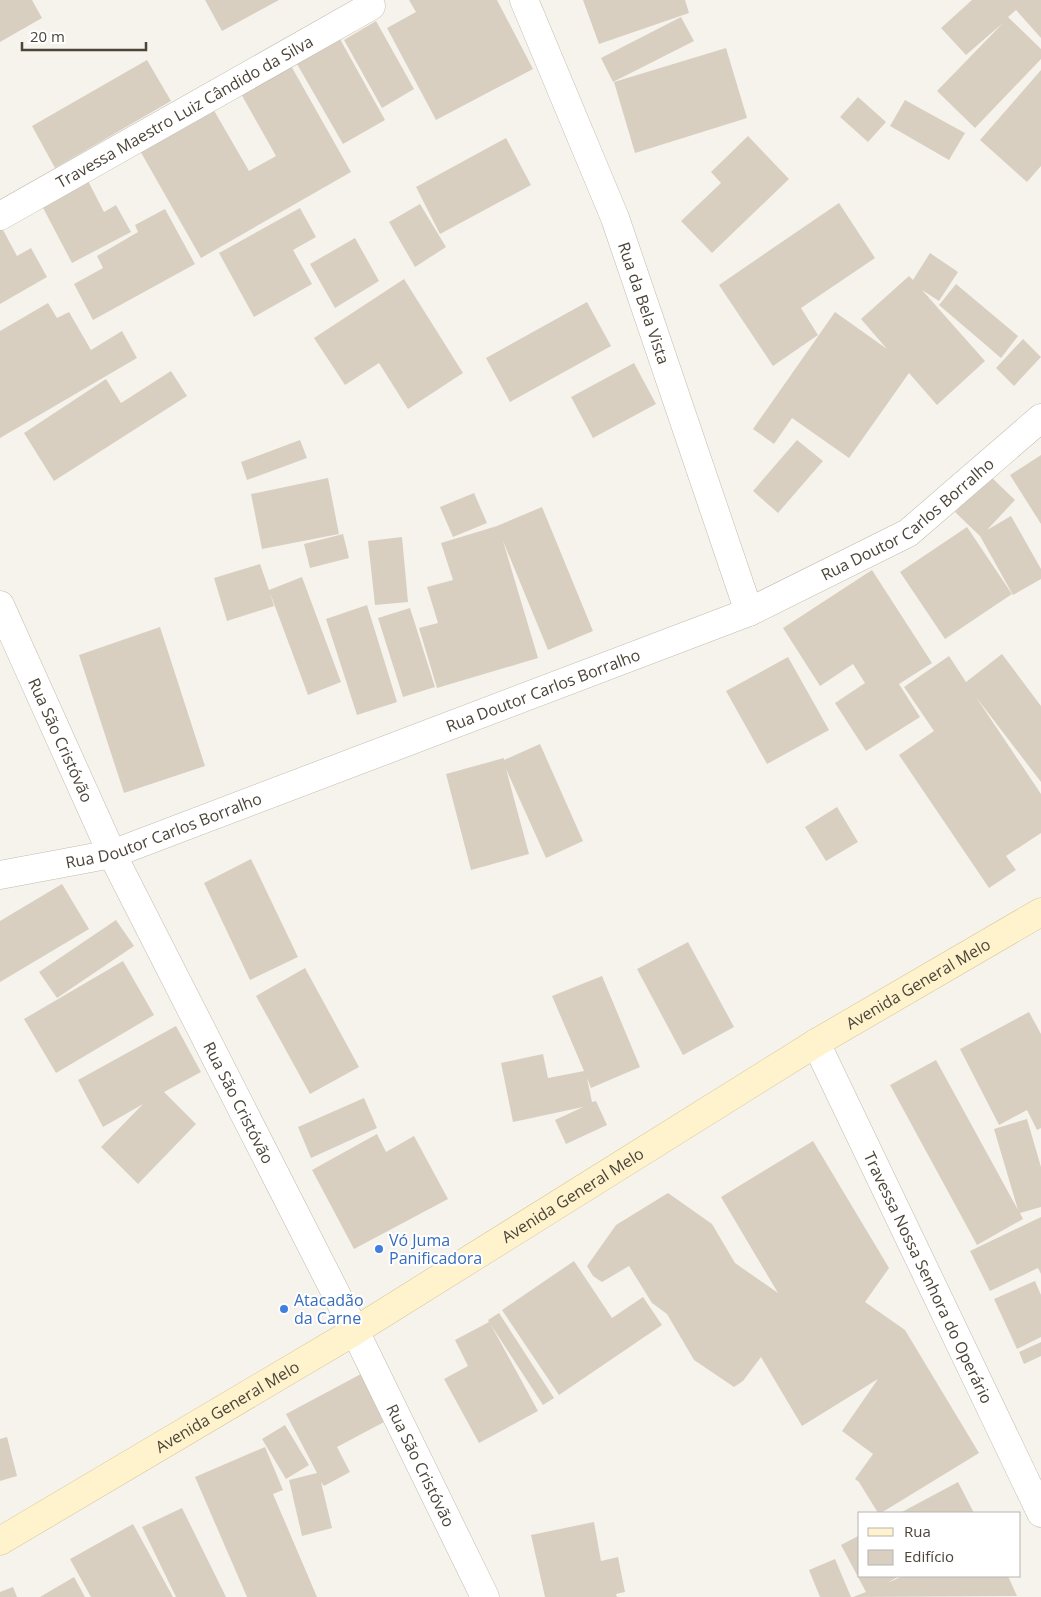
<svg xmlns="http://www.w3.org/2000/svg" width="1041" height="1597" viewBox="0 0 1041 1597" font-family="'Open Sans',sans-serif">
<style>
.building{fill:#d8cfc1}
.lines{fill:none;stroke-linecap:round;stroke-linejoin:round}
.minor-casing{stroke:#c2bbae;stroke-width:29}
.secondary-casing{stroke:#d6c79b;stroke-width:29}
.minor{stroke:#fff;stroke-width:28}
.secondary{stroke:#fff3cd;stroke-width:28}
.shop-dot{fill:#3f7fe0;stroke:#fff;stroke-width:2}
.labels{text-anchor:middle;dominant-baseline:central;stroke-width:4;stroke-linejoin:round;paint-order:stroke}
.street-label{font-size:16px;fill:#4b4439;stroke:#fff}
.shop-label{font-size:16px;fill:#366cbe;stroke:#fff;text-anchor:start}
</style>
<rect width="100%" height="100%" fill="#f6f3ec"/>
<path class="building" d="M 0,0 L 32,0 L 42,18 L 0,42 Z
M 205,0 L 279,0 L 222,31 Z
M 409,0 L 497,0 L 533,69 L 436,120 L 387,28 L 416,12 Z
M 583,0 L 685,0 L 689,13 L 599,44 Z
M 972,0 L 1041,0 L 1041,38 L 1016,10 L 1008,17 L 1041,49 L 1041,59 L 975,128 L 937,91 L 1003,23 L 966,55 L 941,28 Z
M 681,17 L 694,41 L 613,82 L 601,58 Z
M 376,21 L 414,89 L 382,108 L 344,40 Z
M 340,39 L 385,120 L 343,144 L 297,64 Z
M 726,48 L 747,118 L 635,153 L 614,82 Z
M 147,60 L 171,101 L 55,168 L 32,126 Z
M 290,64 L 351,172 L 201,258 L 139,149 L 212,107 L 249,171 L 276,156 L 240,92 Z
M 1041,70 L 1041,166 L 1027,182 L 980,140 Z
M 858,97 L 886,122 L 868,142 L 840,117 Z
M 905,100 L 965,133 L 949,160 L 890,126 Z
M 748,136 L 789,179 L 712,253 L 681,221 L 721,183 L 711,172 Z
M 506,138 L 531,185 L 440,234 L 416,187 Z
M 87,179 L 104,212 L 116,205 L 131,232 L 72,263 L 41,204 Z
M 839,203 L 875,258 L 801,308 L 818,335 L 773,366 L 719,285 Z
M 420,204 L 446,247 L 415,267 L 389,222 Z
M 300,208 L 316,237 L 293,250 L 312,284 L 254,317 L 219,253 Z
M 165,209 L 195,264 L 93,320 L 74,284 L 103,268 L 97,256 L 138,232 L 135,225 Z
M 2,228 L 17,256 L 31,248 L 47,277 L 0,304 L 0,229 Z
M 355,238 L 379,281 L 335,308 L 310,264 Z
M 930,253 L 958,272 L 939,301 L 922,290 L 985,361 L 937,405 L 909,373 L 849,458 L 792,418 L 774,444 L 753,429 L 835,312 L 887,349 L 861,319 L 909,276 L 913,280 Z
M 404,279 L 463,373 L 408,409 L 379,363 L 345,385 L 314,338 Z
M 956,284 L 1018,336 L 1001,358 L 939,305 Z
M 587,302 L 611,346 L 510,402 L 486,358 Z
M 48,303 L 57,318 L 69,312 L 91,350 L 122,331 L 137,358 L 0,438 L 0,331 Z
M 1023,339 L 1041,357 L 1014,386 L 996,368 Z
M 634,363 L 656,404 L 593,438 L 571,397 Z
M 171,371 L 187,396 L 54,481 L 24,433 L 106,379 L 121,403 Z
M 300,440 L 307,458 L 247,480 L 241,462 Z
M 797,440 L 823,461 L 778,513 L 753,491 Z
M 1041,455 L 1041,524 L 1010,475 Z
M 989,475 L 1015,500 L 987,530 L 1011,516 L 1041,569 L 1041,579 L 1013,595 L 980,536 L 955,512 Z
M 328,478 L 339,534 L 262,549 L 251,494 Z
M 474,493 L 487,523 L 453,537 L 440,507 Z
M 542,507 L 593,631 L 548,650 L 503,541 L 538,658 L 437,688 L 419,628 L 438,623 L 427,587 L 453,580 L 441,543 L 497,526 Z
M 967,527 L 1012,594 L 945,639 L 900,572 Z
M 343,534 L 349,558 L 310,568 L 304,544 Z
M 402,537 L 408,602 L 375,605 L 368,541 Z
M 260,564 L 269,590 L 302,577 L 341,682 L 308,695 L 270,593 L 274,606 L 227,621 L 214,578 Z
M 872,570 L 932,663 L 899,684 L 920,717 L 866,751 L 835,703 L 865,683 L 853,664 L 820,686 L 783,628 Z
M 367,605 L 397,702 L 357,715 L 326,619 Z
M 410,608 L 435,687 L 403,697 L 378,618 Z
M 160,627 L 205,766 L 124,793 L 79,655 Z
M 1002,654 L 1041,706 L 1041,782 L 976,697 L 1041,794 L 1041,833 L 1006,856 L 1016,870 L 989,888 L 899,755 L 934,731 L 904,687 L 949,656 L 966,682 Z
M 788,657 L 829,730 L 767,764 L 726,691 Z
M 540,744 L 583,841 L 546,858 L 506,769 L 529,854 L 471,870 L 446,774 L 504,758 L 504,760 Z
M 837,807 L 858,842 L 826,861 L 805,827 Z
M 251,859 L 298,957 L 250,980 L 204,883 Z
M 62,884 L 89,929 L 0,982 L 0,921 Z
M 116,920 L 134,946 L 57,998 L 39,972 Z
M 688,942 L 734,1027 L 683,1055 L 637,969 Z
M 123,961 L 154,1015 L 56,1073 L 24,1019 Z
M 305,968 L 359,1067 L 310,1094 L 256,996 Z
M 602,976 L 640,1067 L 591,1088 L 587,1078 L 592,1102 L 596,1101 L 607,1125 L 566,1144 L 555,1120 L 583,1107 L 513,1122 L 501,1063 L 543,1054 L 548,1078 L 584,1071 L 552,996 Z
M 1029,1012 L 1041,1034 L 1041,1128 L 1037,1130 L 1027,1110 L 999,1125 L 960,1049 Z
M 176,1026 L 201,1072 L 164,1092 L 196,1124 L 138,1184 L 101,1147 L 143,1104 L 103,1127 L 78,1080 Z
M 936,1060 L 1018,1210 L 994,1129 L 1027,1119 L 1041,1167 L 1041,1207 L 1020,1213 L 1023,1219 L 977,1245 L 890,1085 Z
M 364,1098 L 377,1128 L 311,1158 L 298,1127 Z
M 377,1134 L 386,1152 L 414,1136 L 448,1199 L 354,1249 L 312,1170 Z
M 813,1141 L 889,1268 L 865,1302 L 905,1330 L 979,1453 L 881,1513 L 878,1513 L 859,1482 L 855,1479 L 873,1454 L 842,1431 L 878,1379 L 802,1426 L 761,1357 L 743,1381 L 734,1387 L 694,1360 L 667,1314 L 652,1303 L 629,1266 L 602,1282 L 593,1276 L 587,1266 L 616,1225 L 668,1193 L 712,1224 L 735,1263 L 778,1293 L 721,1197 Z
M 1041,1217 L 1041,1274 L 1038,1268 L 990,1291 L 970,1251 Z
M 574,1261 L 612,1318 L 643,1297 L 662,1325 L 559,1395 L 502,1310 Z
M 1035,1281 L 1041,1295 L 1041,1337 L 1017,1349 L 994,1299 Z
M 499,1313 L 554,1398 L 543,1405 L 491,1325 L 538,1411 L 479,1443 L 444,1379 L 468,1366 L 455,1340 L 489,1322 L 488,1320 Z
M 1041,1342 L 1041,1356 L 1024,1364 L 1019,1352 Z
M 361,1374 L 386,1421 L 337,1447 L 350,1472 L 324,1486 L 321,1482 L 332,1528 L 302,1536 L 289,1480 L 317,1473 L 286,1414 Z
M 285,1425 L 309,1465 L 286,1479 L 262,1439 Z
M 7,1437 L 17,1476 L 0,1481 L 0,1439 Z
M 265,1447 L 283,1490 L 273,1494 L 317,1597 L 247,1597 L 195,1477 Z
M 958,1482 L 974,1513 L 900,1513 Z
M 182,1508 L 226,1597 L 176,1597 L 142,1527 Z
M 594,1522 L 601,1561 L 618,1557 L 625,1592 L 616,1594 L 617,1597 L 545,1597 L 531,1535 Z
M 133,1524 L 173,1597 L 91,1597 L 70,1559 Z
M 860,1535 L 860,1576 L 899,1576 L 887,1583 L 903,1576 L 1008,1576 L 1017,1596 L 853,1597 L 866,1592 L 841,1545 Z
M 835,1559 L 851,1597 L 820,1597 L 809,1570 Z
M 74,1577 L 85,1597 L 40,1597 Z
M 13,1587 L 17,1597 L 0,1597 L 0,1592 Z"/>
<g class="lines">
<defs>
<g id="minor">
<path id="s1" d="M 524,0 L 615,218 L 749,612"/>
<path id="s2" d="M 0,216 L 371,6"/>
<path id="s3" d="M 0,605 L 112,854 L 355,1331 L 485,1597"/>
<path id="s4" d="M 0,875 L 112,854 L 749,612 L 908,533 L 1041,418"/>
<path id="s5" d="M 816,1043 L 1041,1513"/>
</g>
<g id="secondary">
<path id="s6" d="M 0,1541 L 355,1331 L 816,1043 L 1041,912"/>
</g>
</defs>
<use href="#minor" class="minor-casing"/>
<use href="#secondary" class="secondary-casing"/>
<use href="#minor" class="minor"/>
<use href="#secondary" class="secondary"/>
</g>
<g class="shop-dot">
<circle cx="379" cy="1249" r="5"/>
<circle cx="284" cy="1309" r="5"/>
</g>
<g class="labels">
<g class="street-label">
<text stroke="none"><textPath href="#s2" startOffset="212">Travessa Maestro Luiz Cândido da Silva</textPath></text>
<text stroke="none"><textPath href="#s1" startOffset="326">Rua da Bela Vista</textPath></text>
<text stroke="none"><textPath href="#s4" startOffset="980">Rua Doutor Carlos Borralho</textPath></text>
<text stroke="none"><textPath href="#s4" startOffset="575">Rua Doutor Carlos Borralho</textPath></text>
<text stroke="none"><textPath href="#s3" startOffset="148">Rua São Cristóvão</textPath></text>
<text stroke="none"><textPath href="#s4" startOffset="170">Rua Doutor Carlos Borralho</textPath></text>
<text stroke="none"><textPath href="#s6" startOffset="1074">Avenida General Melo</textPath></text>
<text stroke="none"><textPath href="#s3" startOffset="552">Rua São Cristóvão</textPath></text>
<text stroke="none"><textPath href="#s6" startOffset="669">Avenida General Melo</textPath></text>
<text stroke="none"><textPath href="#s5" startOffset="260">Travessa Nossa Senhora do Operário</textPath></text>
<text stroke="none"><textPath href="#s6" startOffset="264">Avenida General Melo</textPath></text>
<text stroke="none"><textPath href="#s3" startOffset="958">Rua São Cristóvão</textPath></text>
</g>
<g class="shop-label">
<text x="389" y="1240">Vó Juma<tspan x="389" dy="18">Panificadora</tspan></text>
<text x="294" y="1300">Atacadão<tspan x="294" dy="18">da Carne</tspan></text>
</g>
</g>
<rect x="858" y="1512" width="162" height="65" fill="#ffffff" stroke="#b7b4b0"/>
<rect x="868" y="1528" width="25" height="8" fill="#fff3cd" stroke="#b7b4b0"/>
<text x="904" y="1537" font-size="15" fill="#4b4439">Rua</text>
<rect x="868" y="1550" width="25" height="15" fill="#d8cfc1" stroke="#b7b4b0"/>
<text x="904" y="1562" font-size="15" fill="#4b4439">Edifício</text>
<path d="M22 42v8h124v-8" fill="none" stroke="#4b4439" stroke-width="2.5"/>
<text x="30" y="42" font-size="15" fill="#4b4439" stroke="#ffffff" stroke-width="4" paint-order="stroke">20 m</text>
</svg>
